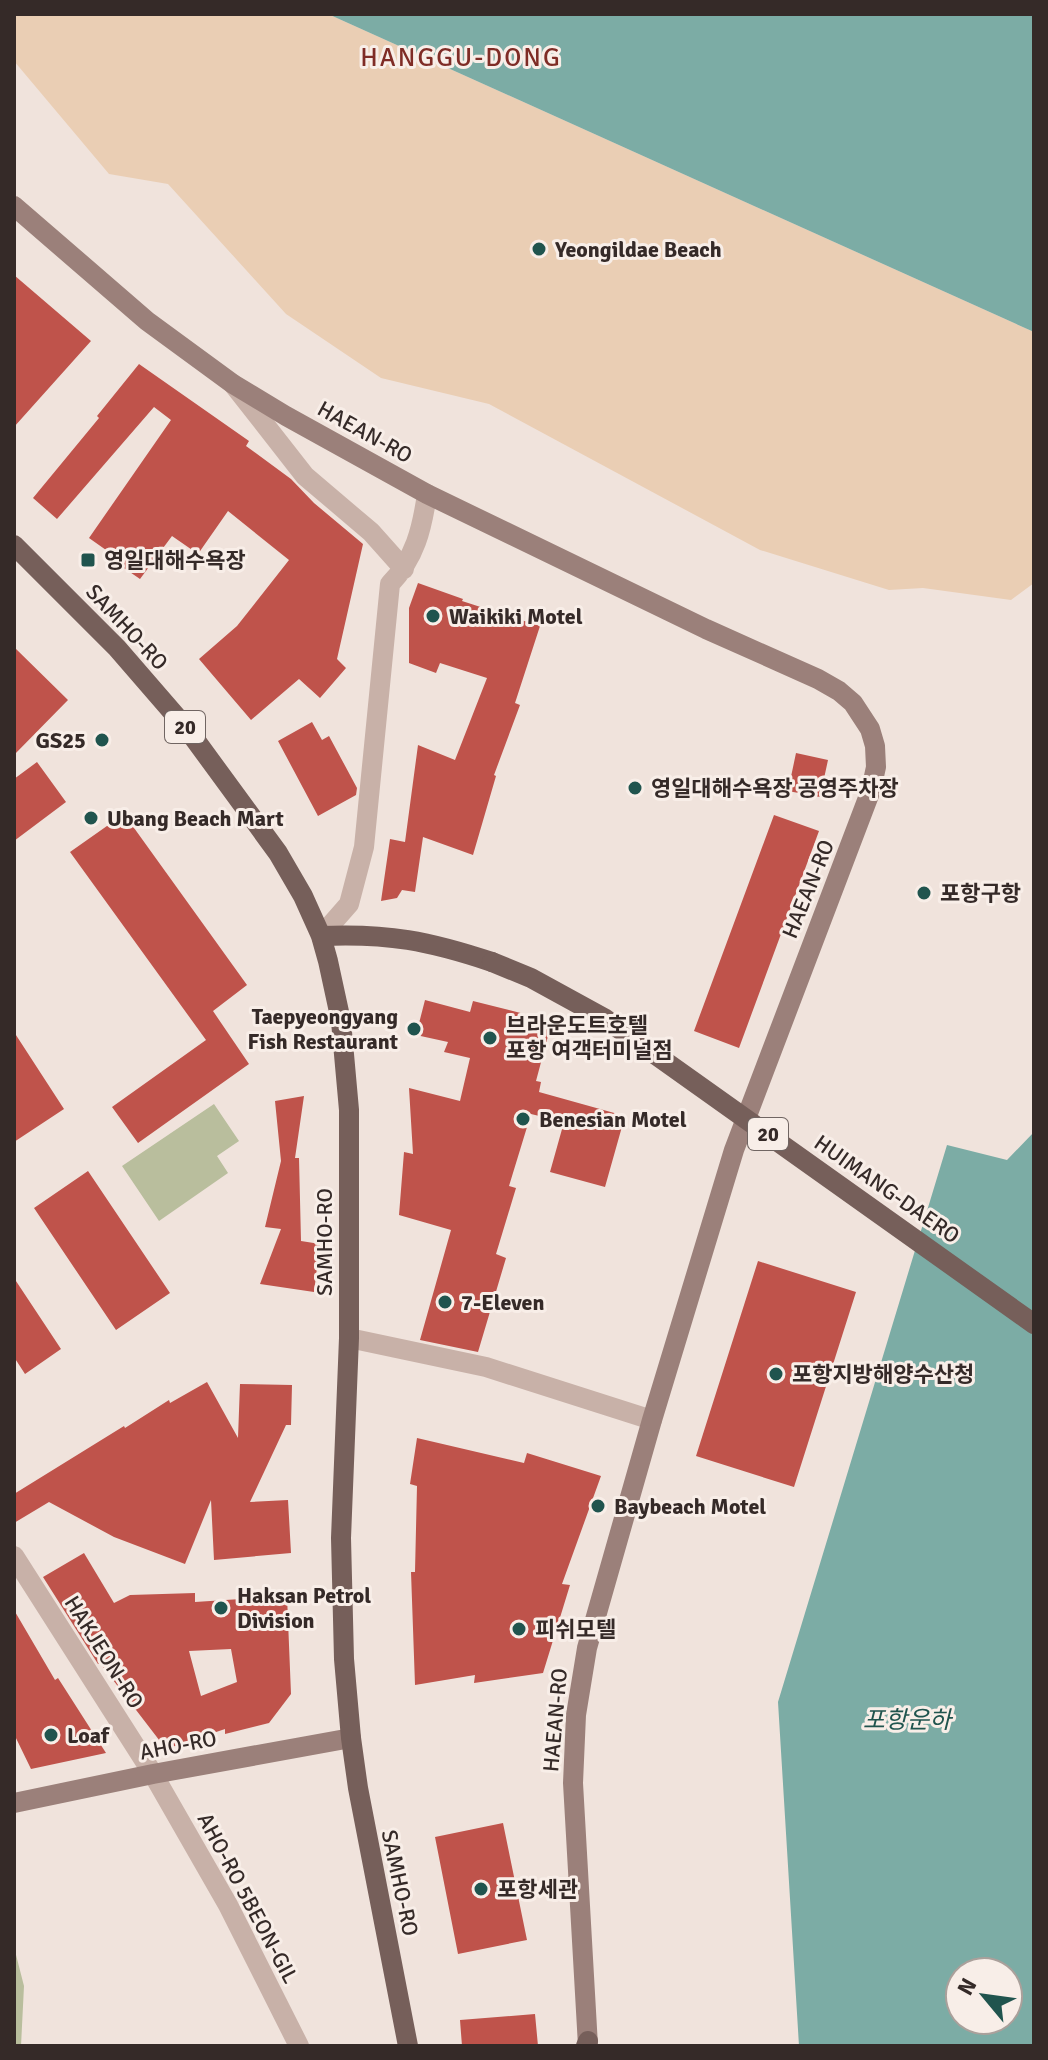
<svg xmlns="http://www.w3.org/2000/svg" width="1048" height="2060" viewBox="0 0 1048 2060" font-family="Signika,'Noto Sans KR',sans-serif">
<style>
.green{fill:#b9be9d}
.sand{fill:#eaceb4}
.water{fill:#7caca5;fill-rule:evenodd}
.building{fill:#bf534b;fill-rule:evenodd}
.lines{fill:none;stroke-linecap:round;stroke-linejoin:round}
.street{stroke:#c8b1a8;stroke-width:20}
.secondary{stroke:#9b807a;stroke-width:20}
.primary{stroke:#765f5a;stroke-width:20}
.primary-bridge{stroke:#765f5a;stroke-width:20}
.poi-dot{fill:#20544e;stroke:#f8eee8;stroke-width:3}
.labels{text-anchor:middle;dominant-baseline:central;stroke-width:6;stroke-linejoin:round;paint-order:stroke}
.shield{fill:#f8eee8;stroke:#706562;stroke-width:2}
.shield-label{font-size:20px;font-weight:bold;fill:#352a28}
.poi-label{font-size:22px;font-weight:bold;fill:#352a28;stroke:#f8eee8;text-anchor:start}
.street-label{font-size:22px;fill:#352a28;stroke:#f8eee8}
.water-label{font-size:24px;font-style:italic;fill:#20544e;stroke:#f8eee8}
.quarter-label{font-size:26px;letter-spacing:2px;fill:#7f2c26;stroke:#f8eee8}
</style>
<rect width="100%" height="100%" fill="#f0e3dc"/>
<path class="green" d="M 214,1104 L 239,1141 L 217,1156 L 228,1173 L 159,1221 L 122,1166 Z
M 14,1947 L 24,1986 L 21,2046 L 14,2046 Z"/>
<path class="sand" d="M 14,14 L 328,14 L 1034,332 L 1034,583 L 1011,600 L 923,588 L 889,590 L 760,550 L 489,404 L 381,378 L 286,314 L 168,184 L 109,174 L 14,61 Z"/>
<path class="water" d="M 328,14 L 1034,14 L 1034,332 Z
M 1034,1132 L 1034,2046 L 799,2046 L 778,1702 L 947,1145 L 1007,1160 ZM 960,1972 L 1008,1972 L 1008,2020 L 960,2020 Z"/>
<path class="building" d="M 14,275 L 91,341 L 14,427 Z
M 139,364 L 249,441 L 246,446 L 291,479 L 314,503 L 363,544 L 337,659 L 346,668 L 320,698 L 299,679 L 251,720 L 199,659 L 237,626 L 289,560 L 228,511 L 198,554 L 172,536 L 140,579 L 121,566 L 123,562 L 89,538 L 171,420 L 154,407 L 57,519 L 33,498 L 99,418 L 97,416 Z
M 418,583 L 463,599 L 462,601 L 540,626 L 515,703 L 520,705 L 494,775 L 496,776 L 473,855 L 423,837 L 415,892 L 402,890 L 397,898 L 381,901 L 390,839 L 405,842 L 418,745 L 455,760 L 487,678 L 440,663 L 436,673 L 409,663 L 409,608 Z
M 14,647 L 68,700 L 14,755 Z
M 312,722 L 322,740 L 329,736 L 357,788 L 356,795 L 318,816 L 278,741 Z
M 796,753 L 828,760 L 820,797 L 788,791 Z
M 37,762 L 66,802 L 14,841 L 14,779 Z
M 124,814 L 247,985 L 213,1011 L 249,1064 L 138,1143 L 112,1107 L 206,1040 L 70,852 Z
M 774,815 L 819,831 L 739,1048 L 694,1031 Z
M 425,1000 L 470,1012 L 473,1001 L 552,1021 L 536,1081 L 541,1082 L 539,1092 L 625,1116 L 605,1187 L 550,1172 L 564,1122 L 531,1114 L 509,1186 L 516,1188 L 496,1254 L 506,1258 L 478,1352 L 420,1340 L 451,1230 L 399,1215 L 404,1152 L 413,1154 L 409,1088 L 460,1101 L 470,1058 L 444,1052 L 448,1042 L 416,1035 Z
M 14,1032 L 64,1109 L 14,1142 Z
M 304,1096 L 295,1158 L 299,1158 L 301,1241 L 320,1244 L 314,1292 L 260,1284 L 281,1229 L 265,1227 L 281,1161 L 275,1101 Z
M 88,1171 L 170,1293 L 116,1330 L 34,1208 Z
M 758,1261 L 856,1292 L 794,1487 L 696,1456 Z
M 14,1278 L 61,1349 L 25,1374 L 14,1357 Z
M 207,1382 L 238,1438 L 240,1384 L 292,1385 L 291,1425 L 286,1425 L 250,1502 L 288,1500 L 291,1553 L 214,1560 L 211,1500 L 185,1564 L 114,1537 L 49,1502 L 14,1523 L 14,1494 L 124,1426 L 125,1428 L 169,1400 L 170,1403 Z
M 417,1438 L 524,1463 L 527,1453 L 601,1476 L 562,1584 L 570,1585 L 543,1673 L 474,1683 L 475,1675 L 415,1685 L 411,1572 L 415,1572 L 417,1486 L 410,1484 Z
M 84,1553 L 114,1603 L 130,1595 L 195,1593 L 195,1602 L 287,1596 L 291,1694 L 269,1723 L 225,1734 L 225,1729 L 166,1749 L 100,1663 L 98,1664 L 43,1577 ZM 231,1649 L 237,1682 L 201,1696 L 189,1651 Z
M 14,1610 L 55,1680 L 58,1678 L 106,1753 L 31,1769 L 14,1734 Z
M 503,1823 L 527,1940 L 458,1954 L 435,1837 Z
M 535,2014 L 538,2046 L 462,2046 L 460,2020 Z"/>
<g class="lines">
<path class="street" d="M 233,384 L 305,476 L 371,532 L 404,569
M 321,936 L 349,904 L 364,847 L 390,584 C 415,558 422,529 427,494
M 349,1338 L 486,1367 L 652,1420
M 14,1556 L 153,1774 L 228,1905 L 299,2046"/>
<path class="secondary" d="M 14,206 L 147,321 L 233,384 L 286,416 L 427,494 L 706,629 L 818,679 L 839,691 L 853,703 L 870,729 L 875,746 L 876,767 L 871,790 L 734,1150 L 652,1420 L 587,1648 L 576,1715 L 573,1783 L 588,2046
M 14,1803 L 153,1774 L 351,1738"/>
<path class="primary" d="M 14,545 L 117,648 L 188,730 L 278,853 L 303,896 L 321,936 L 328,961 L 341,1021 L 349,1110 L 349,1338 L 341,1538 L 344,1659 L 351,1738 L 358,1788 L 408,2046
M 321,936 C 388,933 429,941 492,962
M 586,2046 L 588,2041"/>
<path class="primary-bridge" d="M 492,962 L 531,978 L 604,1018 L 1034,1324"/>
</g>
<g class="poi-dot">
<circle cx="539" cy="249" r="8"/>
<rect x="80" y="552" width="16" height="16" rx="4"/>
<circle cx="433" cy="616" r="8"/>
<circle cx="102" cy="740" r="8"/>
<circle cx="635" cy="788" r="8"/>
<circle cx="91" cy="818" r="8"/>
<circle cx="924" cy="893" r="8"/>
<circle cx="414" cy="1029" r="8"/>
<circle cx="490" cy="1038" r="8"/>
<circle cx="523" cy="1119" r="8"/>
<circle cx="445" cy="1302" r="8"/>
<circle cx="776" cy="1374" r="8"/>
<circle cx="598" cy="1506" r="8"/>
<circle cx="221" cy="1608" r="8"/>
<circle cx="519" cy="1629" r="8"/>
<circle cx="51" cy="1735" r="8"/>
<circle cx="481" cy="1889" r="8"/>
</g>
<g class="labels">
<g class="shield">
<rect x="165" y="711" width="40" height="32" rx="6"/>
<rect x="748" y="1118" width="40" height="32" rx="6"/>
</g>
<g class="shield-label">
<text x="185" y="727">20</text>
<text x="768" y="1134">20</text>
</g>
<g class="poi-label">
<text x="555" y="249">Yeongildae Beach</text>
<text x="104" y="560">영일대해수욕장</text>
<text x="449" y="616">Waikiki Motel</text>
<text x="86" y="740" text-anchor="end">GS25</text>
<text x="651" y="788">영일대해수욕장 공영주차장</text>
<text x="107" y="818">Ubang Beach Mart</text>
<text x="940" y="893">포항구항</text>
<text x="398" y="1016" text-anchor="end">Taepyeongyang<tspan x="398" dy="25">Fish Restaurant</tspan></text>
<text x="506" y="1025">브라운도트호텔<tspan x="506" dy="25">포항 여객터미널점</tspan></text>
<text x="539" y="1119">Benesian Motel</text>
<text x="461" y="1302">7-Eleven</text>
<text x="792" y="1374">포항지방해양수산청</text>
<text x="614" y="1506">Baybeach Motel</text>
<text x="237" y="1595">Haksan Petrol<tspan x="237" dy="25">Division</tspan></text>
<text x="535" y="1629">피쉬모텔</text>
<text x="67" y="1735">Loaf</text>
<text x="497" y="1889">포항세관</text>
</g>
<g class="street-label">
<text transform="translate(365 432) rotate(29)">HAEAN-RO</text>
<text transform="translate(127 627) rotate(47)">SAMHO-RO</text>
<text transform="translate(808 889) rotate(-68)">HAEAN-RO</text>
<text transform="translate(887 1189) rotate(35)">HUIMANG-DAERO</text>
<text transform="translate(324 1242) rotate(-90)">SAMHO-RO</text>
<text transform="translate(104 1652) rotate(58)">HAKJEON-RO</text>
<text transform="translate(555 1720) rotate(-85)">HAEAN-RO</text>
<text transform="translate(178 1745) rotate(-11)">AHO-RO</text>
<text transform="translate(400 1883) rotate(78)">SAMHO-RO</text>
<text transform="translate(248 1898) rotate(62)">AHO-RO 5BEON-GIL</text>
</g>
<g class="water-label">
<text x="907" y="1720">포항운하</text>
</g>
<g class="quarter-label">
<text x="461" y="58">HANGGU-DONG</text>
</g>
</g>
<rect width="1048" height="2060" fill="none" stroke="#352a28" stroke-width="32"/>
<g transform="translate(984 1996) rotate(299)"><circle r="38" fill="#f8eee8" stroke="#aaa09b" stroke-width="2"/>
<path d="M0-6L14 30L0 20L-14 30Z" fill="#20544e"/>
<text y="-12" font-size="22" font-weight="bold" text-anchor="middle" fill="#352a28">N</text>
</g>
</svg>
